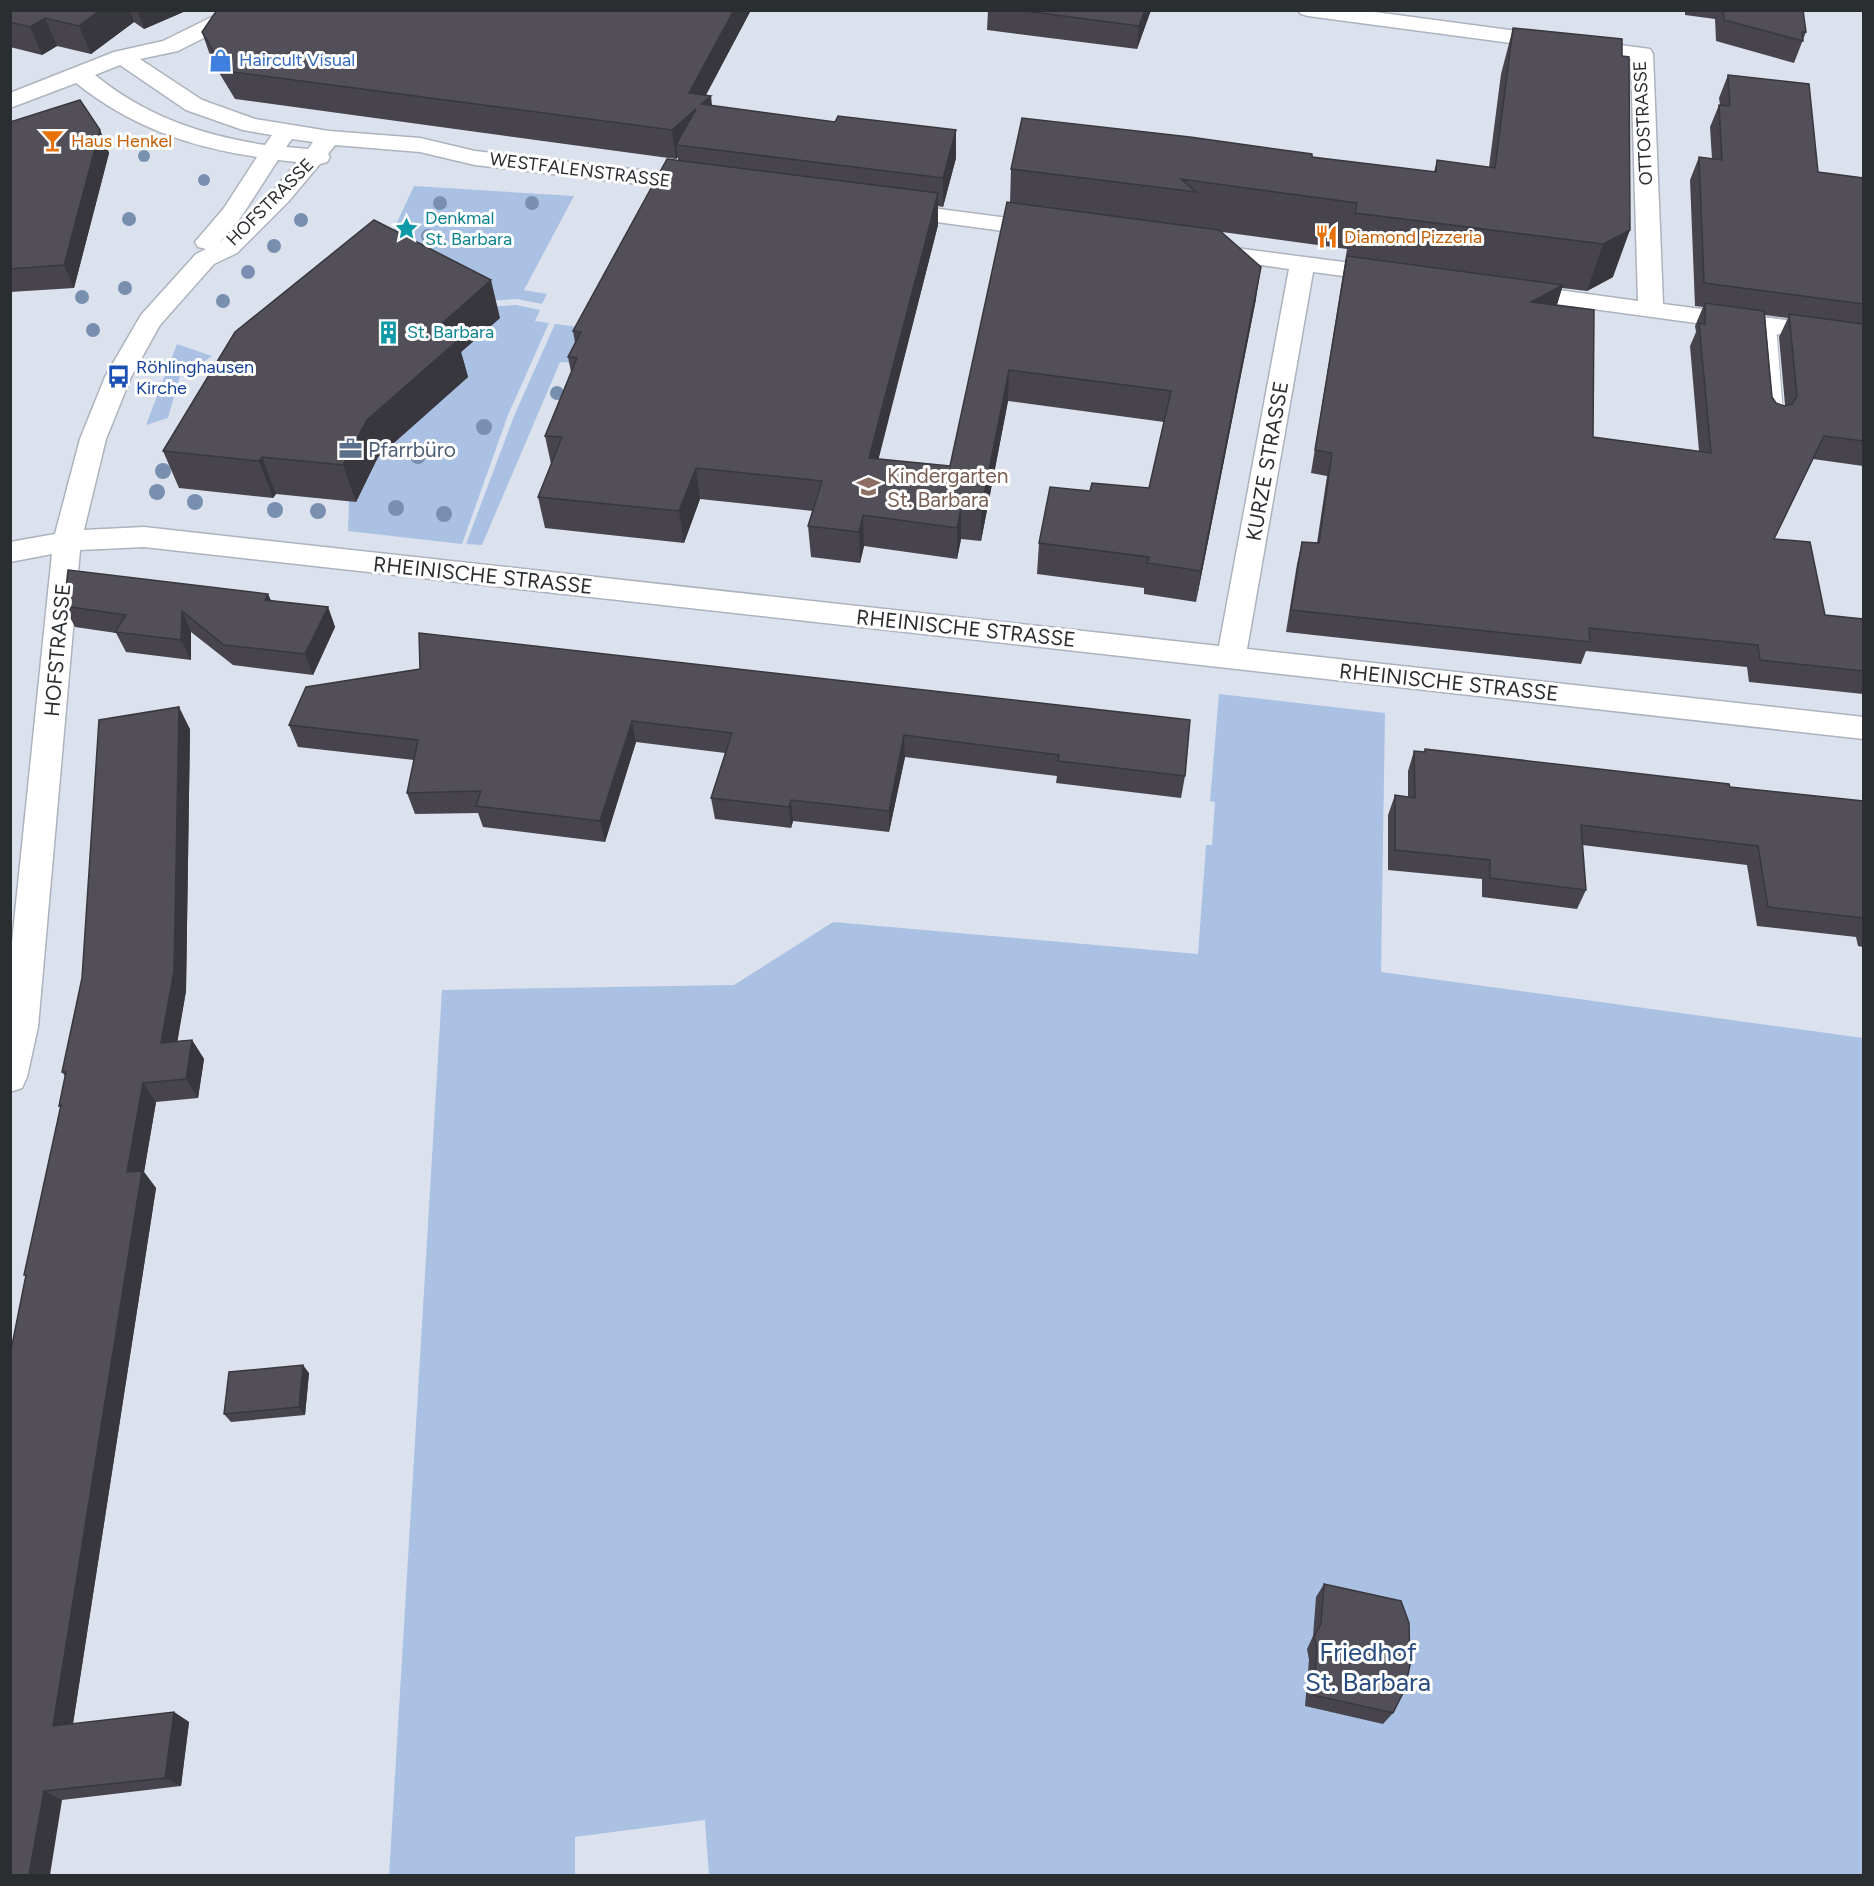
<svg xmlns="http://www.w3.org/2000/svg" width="1874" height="1886" viewBox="0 0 1874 1886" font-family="Figtree,sans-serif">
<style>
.green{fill:#aac1e4}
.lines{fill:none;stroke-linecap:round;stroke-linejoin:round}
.lane-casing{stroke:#acb3bd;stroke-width:2}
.street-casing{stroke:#acb3bd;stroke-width:3}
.lane{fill:#fff;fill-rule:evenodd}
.street{fill:#fff;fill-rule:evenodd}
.tree{fill:#798fb0}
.wall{fill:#47444d;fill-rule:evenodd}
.shaded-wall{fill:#39373e}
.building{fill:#524f59;stroke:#39373e;stroke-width:1.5}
.labels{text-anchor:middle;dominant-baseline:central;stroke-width:6;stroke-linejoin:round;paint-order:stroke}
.far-shop-label{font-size:18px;fill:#366cbe;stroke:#fff;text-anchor:start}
.far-street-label{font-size:18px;fill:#2b2e31;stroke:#fff}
.far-food-label{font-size:18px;fill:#c56008;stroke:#fff;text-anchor:start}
.far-culture-label{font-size:18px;fill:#0d838f;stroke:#fff;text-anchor:start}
.far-transit-label{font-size:18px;fill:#164399;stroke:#fff;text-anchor:start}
.service-label{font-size:21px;fill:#4e5e75;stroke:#fff;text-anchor:start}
.street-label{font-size:21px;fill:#2b2e31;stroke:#fff}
.education-label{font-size:21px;fill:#785e54;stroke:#fff;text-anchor:start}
.near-park-label{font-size:26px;fill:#284b7f;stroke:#fff}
</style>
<rect width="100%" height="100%" fill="#dbe2ed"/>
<path class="green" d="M 414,186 L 574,196 L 524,290 L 547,294 L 542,304 L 517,299 L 487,301 L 392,233 Z
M 516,305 L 540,310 L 535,321 L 549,323 L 508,415 L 462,544 L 348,531 L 349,501 L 356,502 L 363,470 L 447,365 L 487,307 Z
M 555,324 L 596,329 L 577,363 L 560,362 L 482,545 L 466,544 L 514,416 Z
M 177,344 L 212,356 L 190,371 L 181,372 L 168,418 L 146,425 Z
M 1219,694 L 1385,713 L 1381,972 L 1863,1038 L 1863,1875 L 709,1876 L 705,1820 L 575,1837 L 575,1875 L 389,1876 L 442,990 L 734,985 L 833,922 L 1198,954 L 1206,845 L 1212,845 L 1215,802 L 1210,801 Z"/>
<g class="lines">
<defs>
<path id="lane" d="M 1766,319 L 1773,321 L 1776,325 L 1783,412 L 1780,417 L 1773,419 L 1766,417 L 1763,412 L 1756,325 L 1759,321 Z"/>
<path id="street" d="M 226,10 L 254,10 L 251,14 L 178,51 L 140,59 L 202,100 L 255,119 L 329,131 L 420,138 L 475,151 L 699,177 L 707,179 L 711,184 L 707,189 L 699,191 L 475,165 L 420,152 L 335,145 L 328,154 L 330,157 L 327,162 L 320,164 L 288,202 L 237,253 L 214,264 L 160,325 L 131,377 L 106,439 L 84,530 L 144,527 L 1219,646 L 1289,269 L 1196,256 L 1193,251 L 1196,246 L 1205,244 L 1389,268 L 1398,270 L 1401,275 L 1398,280 L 1389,282 L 1313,272 L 1247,649 L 1864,717 L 1864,739 L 144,547 L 80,550 L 38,1027 L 27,1077 L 22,1088 L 10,1092 L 10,962 L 52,554 L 10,562 L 10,542 L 55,534 L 80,439 L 105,377 L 141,315 L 196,254 L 206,249 L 198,247 L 195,242 L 224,208 L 257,157 C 189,147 130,126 76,83 L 10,108 L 10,93 L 114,52 L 163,41 ZM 120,65 L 186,110 L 243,130 L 272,135 L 265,145 C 201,135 145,116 95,75 ZM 292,139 L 313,142 L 308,149 L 286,147 ZM 278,160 L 297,162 L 272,192 L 219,243 L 241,217 Z
M 1298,10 L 1360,10 L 1650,49 L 1653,54 L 1663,304 L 1864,330 L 1864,346 L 1505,297 L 1502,292 L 1505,287 L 1514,284 L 1638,301 L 1631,59 L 1308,16 L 1301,14 Z
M 893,203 L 1047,223 L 1055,225 L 1059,230 L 1055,235 L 1047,237 L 885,215 L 881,210 L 885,205 Z"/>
</defs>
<use href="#lane" class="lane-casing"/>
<use href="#street" class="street-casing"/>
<use href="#lane" class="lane"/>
<use href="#street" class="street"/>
</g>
<g class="tree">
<circle cx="144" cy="156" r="6"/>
<circle cx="204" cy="180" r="6"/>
<circle cx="440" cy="203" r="7"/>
<circle cx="532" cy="203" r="7"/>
<circle cx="129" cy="219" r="7"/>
<circle cx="301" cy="220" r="7"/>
<circle cx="428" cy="236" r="7"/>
<circle cx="274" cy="246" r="7"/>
<circle cx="248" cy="272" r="7"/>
<circle cx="125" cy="288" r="7"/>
<circle cx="82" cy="297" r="7"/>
<circle cx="223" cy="301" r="7"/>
<circle cx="93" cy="330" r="7"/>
<circle cx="557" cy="393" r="7"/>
<circle cx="484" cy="427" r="8"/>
<circle cx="418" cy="456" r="8"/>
<circle cx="163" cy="471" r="8"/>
<circle cx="157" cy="492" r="8"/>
<circle cx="195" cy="502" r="8"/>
<circle cx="396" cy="508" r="8"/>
<circle cx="275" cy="510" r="8"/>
<circle cx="318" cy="511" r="8"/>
<circle cx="444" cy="514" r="8"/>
</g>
<path class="wall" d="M 10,10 L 188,10 L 144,29 L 134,22 L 91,54 L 57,46 L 42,55 L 10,47 Z
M 751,10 L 706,95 L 712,106 L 835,122 L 956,130 L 956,158 L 943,207 L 938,206 L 938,225 L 878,459 L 950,466 L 1010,203 L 1011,169 L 1312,157 L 1434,172 L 1437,160 L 1489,167 L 1501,74 L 1513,28 L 1622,39 L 1613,277 L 1587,291 L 1562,288 L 1557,305 L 1593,437 L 1699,451 L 1690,346 L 1696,332 L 1695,326 L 1703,307 L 1695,306 L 1690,180 L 1699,157 L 1712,159 L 1710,127 L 1719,105 L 1720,105 L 1719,98 L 1728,75 L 1818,172 L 1863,178 L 1863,466 L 1813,459 L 1774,539 L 1825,615 L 1863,619 L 1863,694 L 1749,682 L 1747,667 L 1586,651 L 1581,664 L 1286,632 L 1297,564 L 1302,542 L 1317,543 L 1327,476 L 1311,473 L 1347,249 L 1222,232 L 1256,299 L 1196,602 L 1144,594 L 1144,588 L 1037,574 L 1039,543 L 1090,491 L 1149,488 L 1164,422 L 1008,401 L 981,541 L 961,539 L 957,559 L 864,546 L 860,563 L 811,557 L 808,526 L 813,511 L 700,499 L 684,543 L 545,528 L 538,497 L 551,464 L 545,436 L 571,372 L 568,357 L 575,343 L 573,331 L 678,161 L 678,157 L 676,159 L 235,99 L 212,61 L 202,32 ZM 1765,315 L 1788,318 L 1779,337 L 1785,405 L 1784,406 L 1776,403 L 1772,397 Z
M 988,10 L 1151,10 L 1137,49 L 987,30 Z
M 1685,10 L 1803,10 L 1806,32 L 1794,63 L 1716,41 L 1715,19 L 1685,15 Z
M 10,122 L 100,130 L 109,153 L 74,288 L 10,292 Z
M 500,318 L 461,352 L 468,377 L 378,457 L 356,502 L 276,494 L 273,498 L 179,488 L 163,451 Z
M 268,594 L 271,601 L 328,607 L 335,627 L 313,675 L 233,665 L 191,632 L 191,660 L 126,652 L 116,633 L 75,627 L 64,606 Z
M 419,633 L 1185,776 L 1181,798 L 1056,783 L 1057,776 L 905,757 L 889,832 L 793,821 L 791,828 L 715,819 L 711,798 L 725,753 L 636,742 L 605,842 L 483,827 L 478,813 L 415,814 L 407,793 L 414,760 L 298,747 L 289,725 L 420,669 Z
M 190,729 L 186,991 L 177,1041 L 192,1040 L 204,1059 L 198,1098 L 156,1102 L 144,1172 L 156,1188 L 73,1724 L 174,1712 L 189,1722 L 181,1786 L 62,1800 L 10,1875 L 61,1108 L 59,1106 L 65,1076 L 62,1072 Z
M 1425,749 L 1730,787 L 1863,801 L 1863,947 L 1858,946 L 1856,937 L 1757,926 L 1747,865 L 1582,845 L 1586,890 L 1577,909 L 1482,897 L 1482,879 L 1388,870 L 1388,815 L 1395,795 L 1408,797 L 1408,771 L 1414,751 L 1424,752 Z
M 309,1373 L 305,1415 L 231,1422 L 224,1414 Z
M 1324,1584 L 1393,1713 L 1383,1724 L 1305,1706 L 1309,1660 L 1307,1649 L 1313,1636 L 1316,1597 Z"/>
<path class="shaded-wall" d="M 100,10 L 130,10 L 134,22 L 91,54 L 79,26 Z
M 137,10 L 188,10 L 144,29 Z
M 734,10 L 751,10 L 701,104 L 711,96 L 714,124 L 676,145 L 678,157 L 676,159 L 672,130 L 689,93 Z
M 1145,10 L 1151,10 L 1137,49 L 1139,26 Z
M 45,18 L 57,46 L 42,55 L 30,27 Z
M 100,130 L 109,153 L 74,288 L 64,265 Z
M 956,130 L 956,158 L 943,207 L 943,178 Z
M 938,193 L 938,225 L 871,489 L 869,458 Z
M 1630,230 L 1613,277 L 1587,291 L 1603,244 Z
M 1261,267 L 1256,299 L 1196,602 L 1201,571 Z
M 491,280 L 500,318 L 461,352 L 468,377 L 378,457 L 356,502 L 343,465 L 367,420 L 437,328 Z
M 1563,285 L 1556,307 L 1531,302 Z
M 1009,370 L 1008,401 L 981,541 L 981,510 Z
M 262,457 L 276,494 L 273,498 L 259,461 Z
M 696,468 L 700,499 L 684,543 L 679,511 Z
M 961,508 L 961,539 L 957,559 L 957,528 Z
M 863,515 L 864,546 L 860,563 L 859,532 Z
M 268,594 L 277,614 L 265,600 Z
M 328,607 L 335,627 L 313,675 L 305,654 Z
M 182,611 L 191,632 L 191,660 L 181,640 Z
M 179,707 L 190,729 L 186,991 L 174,1062 L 161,1043 Z
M 632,721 L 636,742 L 605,842 L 600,821 Z
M 904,735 L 905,757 L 889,832 L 889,811 Z
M 791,800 L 793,821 L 791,828 L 789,807 Z
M 192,1040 L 204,1059 L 198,1098 L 186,1079 Z
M 143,1083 L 156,1102 L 144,1172 L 156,1188 L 71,1736 L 53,1726 L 127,1172 Z
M 303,1365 L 309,1373 L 305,1415 L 299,1407 Z
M 174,1712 L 189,1722 L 181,1786 L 165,1778 Z
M 44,1791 L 62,1800 L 50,1875 L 29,1875 Z"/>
<path class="building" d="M 10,10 L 100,10 L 79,26 L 45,18 L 30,27 L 10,22 Z
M 217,10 L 734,10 L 689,93 L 711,96 L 701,104 L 835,122 L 838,116 L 956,130 L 943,178 L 676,145 L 696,109 L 672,130 L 225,71 L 202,32 Z
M 1018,10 L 1145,10 L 1139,26 Z
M 1723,10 L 1803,10 L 1806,32 L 1802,32 L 1803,41 L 1724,20 Z
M 1513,28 L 1622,39 L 1622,56 L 1629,57 L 1630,230 L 1603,244 L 1355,213 L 1357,203 L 1181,179 L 1196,192 L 1011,169 L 1022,118 L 1190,137 L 1312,154 L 1312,157 L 1436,172 L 1437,160 L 1495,168 Z
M 1728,75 L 1809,84 L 1818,172 L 1863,178 L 1863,304 L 1704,283 L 1699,157 L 1722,160 L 1719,105 L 1730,106 Z
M 80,100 L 100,130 L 64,265 L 10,269 L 10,122 Z
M 667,159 L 938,193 L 869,458 L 950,466 L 1007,202 L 1219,230 L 1261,267 L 1201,571 L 1147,563 L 1149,557 L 1039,543 L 1050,487 L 1090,491 L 1092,483 L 1149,488 L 1171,391 L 1009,370 L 981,510 L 961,508 L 957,528 L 863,515 L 859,532 L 808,526 L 822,481 L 696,468 L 679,511 L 538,497 L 562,437 L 545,436 L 577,358 L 568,357 L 581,332 L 573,331 Z
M 374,220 L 491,280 L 437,328 L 458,340 L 367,420 L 343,465 L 262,457 L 259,461 L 163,451 L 235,332 Z
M 1347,256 L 1563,285 L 1531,302 L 1594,310 L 1593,437 L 1711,453 L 1699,323 L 1705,324 L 1705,303 L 1764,311 L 1772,397 L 1776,403 L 1784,406 L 1792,404 L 1797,396 L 1789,314 L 1863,324 L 1863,441 L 1824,436 L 1774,539 L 1810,542 L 1825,615 L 1863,619 L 1863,671 L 1760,660 L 1758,645 L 1589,628 L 1590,642 L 1291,610 L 1302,542 L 1319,543 L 1332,453 L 1315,450 Z
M 68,570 L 268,594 L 265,600 L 328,607 L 305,654 L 224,645 L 182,611 L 181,640 L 115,632 L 126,615 L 64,606 Z
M 419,633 L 1190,720 L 1185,776 L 1058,761 L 1059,755 L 904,735 L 889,811 L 791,800 L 789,807 L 711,798 L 732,733 L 632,721 L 600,821 L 476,806 L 481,791 L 407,793 L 418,740 L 289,725 L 306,687 L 420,669 Z
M 179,707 L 174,971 L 161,1043 L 192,1040 L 186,1079 L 143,1083 L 127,1172 L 142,1171 L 53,1726 L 174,1712 L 165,1778 L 44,1791 L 29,1875 L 10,1875 L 10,1355 L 26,1275 L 24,1275 L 61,1105 L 59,1106 L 66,1072 L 62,1072 L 82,978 L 99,720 Z
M 1425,749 L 1729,784 L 1730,787 L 1863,801 L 1863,918 L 1768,907 L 1758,846 L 1581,825 L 1586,890 L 1490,878 L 1490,860 L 1395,850 L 1395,795 L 1415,798 L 1414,751 L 1425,752 Z
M 303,1365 L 299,1407 L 224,1414 L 229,1372 Z
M 1324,1584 L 1401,1601 L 1409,1623 L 1410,1665 L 1405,1689 L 1393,1713 L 1313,1695 L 1317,1648 L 1314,1637 L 1321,1624 Z"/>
<defs>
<symbol id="shop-bare" viewBox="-9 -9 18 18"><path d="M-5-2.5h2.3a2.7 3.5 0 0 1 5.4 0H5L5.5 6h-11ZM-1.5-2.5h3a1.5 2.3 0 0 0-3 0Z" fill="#3f7fe0" stroke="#fff" stroke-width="2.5" paint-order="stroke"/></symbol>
<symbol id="bar-bare" viewBox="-9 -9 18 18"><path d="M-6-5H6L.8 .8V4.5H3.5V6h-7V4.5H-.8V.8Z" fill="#e8710a" stroke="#fff" stroke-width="2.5" paint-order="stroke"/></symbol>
<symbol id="sight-bare" viewBox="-9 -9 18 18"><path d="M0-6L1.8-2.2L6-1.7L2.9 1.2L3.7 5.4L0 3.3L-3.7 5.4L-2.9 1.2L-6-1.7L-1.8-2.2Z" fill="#0f9aa8" stroke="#fff" stroke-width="2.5" paint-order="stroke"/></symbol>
<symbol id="restaurant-bare" viewBox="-9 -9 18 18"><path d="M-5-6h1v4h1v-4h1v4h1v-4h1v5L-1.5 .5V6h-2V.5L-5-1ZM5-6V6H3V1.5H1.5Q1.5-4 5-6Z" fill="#e8710a" stroke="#fff" stroke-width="2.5" paint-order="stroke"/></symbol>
<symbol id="building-bare" viewBox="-9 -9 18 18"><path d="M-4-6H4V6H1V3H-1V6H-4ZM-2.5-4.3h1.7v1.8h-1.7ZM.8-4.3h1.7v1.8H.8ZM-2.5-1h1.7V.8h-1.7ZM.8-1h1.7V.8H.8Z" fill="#0f9aa8" stroke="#fff" stroke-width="2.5" paint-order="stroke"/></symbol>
<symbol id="bus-bare" viewBox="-9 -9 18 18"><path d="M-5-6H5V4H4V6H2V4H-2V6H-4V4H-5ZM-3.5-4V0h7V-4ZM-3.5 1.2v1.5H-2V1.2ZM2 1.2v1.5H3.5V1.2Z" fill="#1a4fb4" stroke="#fff" stroke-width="2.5" paint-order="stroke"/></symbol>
<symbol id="office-bare" viewBox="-9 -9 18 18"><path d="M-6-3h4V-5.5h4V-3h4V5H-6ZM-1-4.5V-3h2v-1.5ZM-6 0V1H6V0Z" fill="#5c6f8a" stroke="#fff" stroke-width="2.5" paint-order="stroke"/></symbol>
<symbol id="school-bare" viewBox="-9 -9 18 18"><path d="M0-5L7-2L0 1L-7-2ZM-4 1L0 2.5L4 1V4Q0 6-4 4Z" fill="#8d6e63" stroke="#fff" stroke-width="2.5" paint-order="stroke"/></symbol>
</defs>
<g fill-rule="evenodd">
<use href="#shop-bare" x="204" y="44" width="33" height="33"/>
<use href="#bar-bare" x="36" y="124" width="33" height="33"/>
<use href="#sight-bare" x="390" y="212" width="33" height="33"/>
<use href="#restaurant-bare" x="1310" y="220" width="33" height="33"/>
<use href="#building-bare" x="372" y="316" width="33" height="33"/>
<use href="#bus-bare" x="102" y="360" width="33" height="33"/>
<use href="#office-bare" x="334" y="432" width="33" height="33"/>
<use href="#school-bare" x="852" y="470" width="33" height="33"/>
</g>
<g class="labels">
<g class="far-shop-label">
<text x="239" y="60">Haircult Visual</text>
</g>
<g class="far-street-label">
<text transform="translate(1643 123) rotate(-93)">OTTOSTRASSE</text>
<text transform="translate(580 170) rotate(7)">WESTFALENSTRASSE</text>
<text transform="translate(270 202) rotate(-45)">HOFSTRASSE</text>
</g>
<g class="far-food-label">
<text x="71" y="141">Haus Henkel</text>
<text x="1344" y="237">Diamond Pizzeria</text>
</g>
<g class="far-culture-label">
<text x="425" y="218">Denkmal<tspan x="425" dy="21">St. Barbara</tspan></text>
<text x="407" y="332">St. Barbara</text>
</g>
<g class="far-transit-label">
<text x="136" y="367">Röhlinghausen<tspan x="136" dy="21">Kirche</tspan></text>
</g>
<g class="service-label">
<text x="368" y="449">Pfarrbüro</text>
</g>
<g class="street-label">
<text transform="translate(1267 461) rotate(-80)">KURZE STRASSE</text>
<text transform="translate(483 575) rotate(6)">RHEINISCHE STRASSE</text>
<text transform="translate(966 628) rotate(6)">RHEINISCHE STRASSE</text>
<text transform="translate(57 650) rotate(-85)">HOFSTRASSE</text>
<text transform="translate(1449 682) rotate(6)">RHEINISCHE STRASSE</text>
</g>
<g class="education-label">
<text x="887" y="475">Kindergarten<tspan x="887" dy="24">St. Barbara</tspan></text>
</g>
<g class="near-park-label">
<text x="1368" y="1652">Friedhof<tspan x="1368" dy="30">St. Barbara</tspan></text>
</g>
</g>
<rect width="1874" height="1886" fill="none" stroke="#2b2e31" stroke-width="24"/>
</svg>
